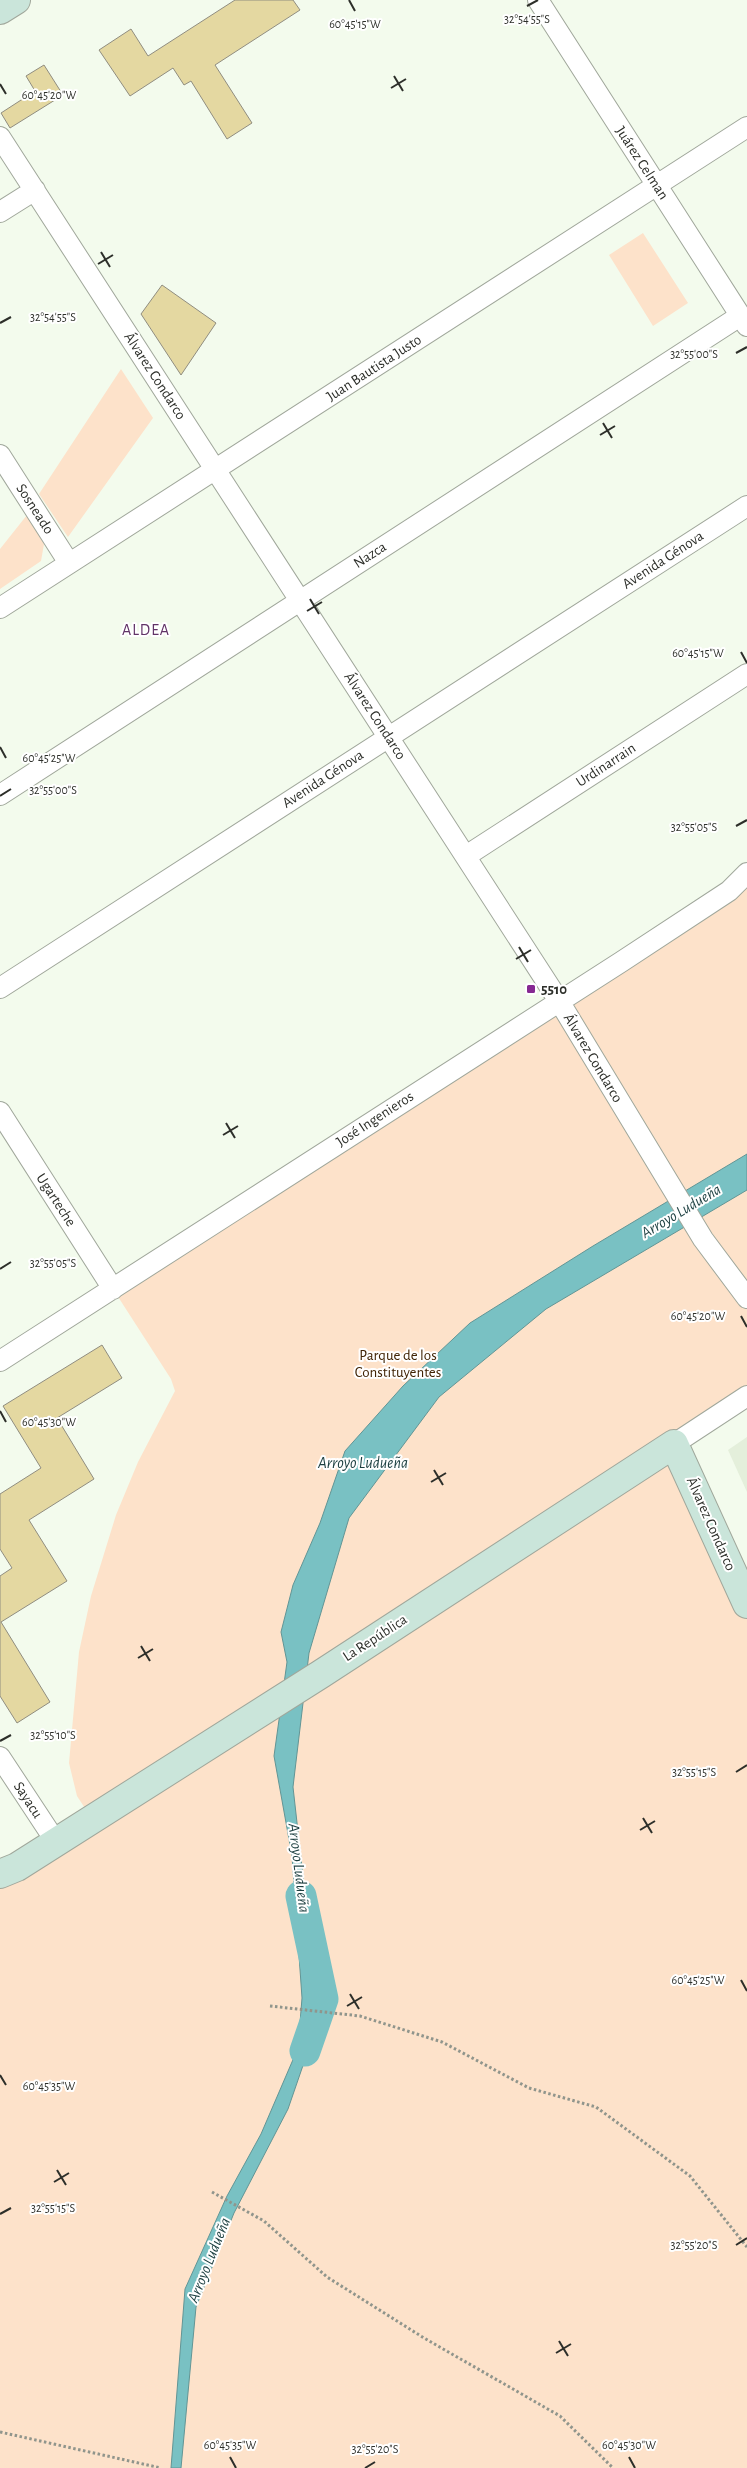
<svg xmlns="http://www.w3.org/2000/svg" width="747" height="2468" viewBox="0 0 747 2468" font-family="'Alegreya Sans',sans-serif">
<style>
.built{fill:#e4efdb}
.green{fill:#fde2ca}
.water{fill:#79c1c3;stroke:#629595}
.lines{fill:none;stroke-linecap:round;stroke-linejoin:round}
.river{stroke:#79c1c3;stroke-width:31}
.building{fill:#e4d8a1;stroke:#908d80}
.street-casing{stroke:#a0a79b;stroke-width:22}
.secondary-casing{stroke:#a0a79b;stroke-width:30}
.path{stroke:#90958c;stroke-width:3;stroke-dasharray:2.5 2.5;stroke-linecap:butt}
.street{stroke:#fff;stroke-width:20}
.secondary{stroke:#cae5da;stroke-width:28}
.ticks{fill:none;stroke:#2d2f2a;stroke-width:2}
.poi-dot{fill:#862892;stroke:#fff;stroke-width:2}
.labels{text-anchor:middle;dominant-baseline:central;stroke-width:4;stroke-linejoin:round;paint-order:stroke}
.street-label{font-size:15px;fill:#2d2f2a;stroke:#fff}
.poi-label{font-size:15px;font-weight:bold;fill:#2d2f2a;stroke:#fff;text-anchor:start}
.park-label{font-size:15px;fill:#402304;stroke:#fff}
.neighbourhood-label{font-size:16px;letter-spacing:1px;fill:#613367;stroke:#fff}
.water-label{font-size:16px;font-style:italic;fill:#1c3f40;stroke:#fff}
.ticks-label{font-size:12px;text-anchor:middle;fill:#2d2f2a;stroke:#fff;stroke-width:4;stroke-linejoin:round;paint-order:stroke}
</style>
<rect width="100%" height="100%" fill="#f3fbed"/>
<path class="built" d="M 747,1437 L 747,1492 L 728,1450 Z"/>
<path class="green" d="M 643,233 L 688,303 L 653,326 L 609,255 Z
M 121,369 L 153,418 L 68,537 L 39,494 Z
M 27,515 L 44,544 L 41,561 L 0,589 L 0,549 Z
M 747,873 L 747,1396 L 674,1444 L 747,1604 L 747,2468 L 0,2468 L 0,1874 L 92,1819 L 77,1796 L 69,1763 L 79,1652 L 91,1596 L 116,1515 L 138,1462 L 175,1391 L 171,1379 L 113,1289 Z"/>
<path class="water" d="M 747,1154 L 747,1190 L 546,1309 L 439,1397 L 349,1518 L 309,1653 L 293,1787 L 319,2019 L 288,2109 L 234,2213 L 196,2307 L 181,2468 L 171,2468 L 185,2289 L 227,2196 L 261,2134 L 298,2048 L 302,1998 L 292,1856 L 274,1756 L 287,1662 L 281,1632 L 293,1585 L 320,1523 L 345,1451 L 403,1386 L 470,1323 L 593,1246 Z"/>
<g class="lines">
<path class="river" d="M 301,1896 L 323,1999 L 305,2051"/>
</g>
<path class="building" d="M 235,0 L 293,0 L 300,10 L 215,65 L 252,123 L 227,139 L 191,81 L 184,85 L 173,68 L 130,96 L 99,50 L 131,29 L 148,56 Z
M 44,65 L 63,95 L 10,128 L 1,113 L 35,91 L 26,76 Z
M 162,285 L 216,323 L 181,375 L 141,314 Z
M 102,1345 L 122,1378 L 57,1418 L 94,1479 L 29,1520 L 67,1581 L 1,1622 L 50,1702 L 17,1723 L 0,1696 L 0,1576 L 12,1568 L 0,1549 L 0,1494 L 41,1468 L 3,1406 Z"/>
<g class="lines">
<defs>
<path id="street" d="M 538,0 L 747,326
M 0,137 L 559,1001 L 703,1239 L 747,1298
M 0,212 L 35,190
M 0,455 L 69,563
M 0,608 L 747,127
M 0,795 L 740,316
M 466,856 L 747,674
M 0,988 L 747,506
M 0,1112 L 113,1289
M 0,1361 L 621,962 L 729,891 L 747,873
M 674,1444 L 747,1396
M 0,1757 L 56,1842"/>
<path id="secondary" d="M 0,10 L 16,0
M 0,1874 L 17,1867 L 321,1674 L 674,1444 L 747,1604"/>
</defs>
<use href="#street" class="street-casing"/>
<use href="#secondary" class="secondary-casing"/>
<path class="path" d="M 270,2006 L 360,2016 L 442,2042 L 529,2088 L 596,2107 L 690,2176 L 747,2247
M 212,2192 L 264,2221 L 327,2277 L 424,2338 L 560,2416 L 613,2468
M 0,2432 L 161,2468"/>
<use href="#street" class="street"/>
<use href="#secondary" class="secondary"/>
</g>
<path class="ticks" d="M 349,0 L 355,11M 527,6 L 538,0M 394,76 L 403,91M 0,84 L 6,94M 391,88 L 406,79M 101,252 L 110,267M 98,264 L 113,255M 0,323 L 11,317M 736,353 L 747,347M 603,423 L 612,438M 600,435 L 615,426M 310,599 L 319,614M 307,611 L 322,602M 741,652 L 747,663M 0,747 L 6,758M 0,796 L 11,789M 736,826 L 747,820M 519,947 L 528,962M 516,959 L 531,950M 226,1123 L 235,1138M 223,1135 L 238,1126M 0,1269 L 11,1262M 741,1316 L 747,1327M 0,1411 L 6,1422M 434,1470 L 443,1485M 431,1482 L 446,1473M 141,1646 L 150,1661M 138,1658 L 153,1649M 0,1741 L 11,1735M 736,1772 L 747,1765M 643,1818 L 652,1833M 640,1830 L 655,1821M 741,1980 L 747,1991M 350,1994 L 359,2009M 347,2006 L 362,1997M 0,2075 L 6,2085M 57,2170 L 66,2185M 54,2182 L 69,2173M 0,2214 L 11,2208M 736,2245 L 747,2238M 559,2341 L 568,2356M 556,2353 L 571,2344M 230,2457 L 236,2468M 629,2457 L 635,2468M 365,2468 L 375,2462"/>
<rect class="poi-dot" x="526" y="984" width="10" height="10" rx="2.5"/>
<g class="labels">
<g class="street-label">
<text transform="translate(642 163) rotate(57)">Juárez Celman</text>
<text transform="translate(374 368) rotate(-33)">Juan Bautista Justo</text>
<text transform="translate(155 376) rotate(57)">Álvarez Condarco</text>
<text transform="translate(35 509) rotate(57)">Sosneado</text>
<text transform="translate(370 555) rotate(-33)">Nazca</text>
<text transform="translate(663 560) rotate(-33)">Avenida Génova</text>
<text transform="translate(375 716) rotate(57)">Álvarez Condarco</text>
<text transform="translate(606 765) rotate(-33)">Urdinarrain</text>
<text transform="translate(323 779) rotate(-33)">Avenida Génova</text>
<text transform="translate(593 1058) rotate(59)">Álvarez Condarco</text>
<text transform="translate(375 1119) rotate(-33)">José Ingenieros</text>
<text transform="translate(56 1200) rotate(57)">Ugarteche</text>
<text transform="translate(711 1524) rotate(66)">Álvarez Condarco</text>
<text transform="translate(375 1638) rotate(-33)">La República</text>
<text transform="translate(28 1800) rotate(57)">Sayacu</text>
</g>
<g class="poi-label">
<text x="541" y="989">5510</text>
</g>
<g class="park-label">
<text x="398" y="1355">Parque de los<tspan x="398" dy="17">Constituyentes</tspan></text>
</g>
<g class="neighbourhood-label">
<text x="146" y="630">ALDEA</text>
</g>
<g class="water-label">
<text transform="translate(681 1211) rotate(-31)">Arroyo Ludueña</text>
<text x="363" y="1463">Arroyo Ludueña</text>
<text transform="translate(299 1868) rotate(83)">Arroyo Ludueña</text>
<text transform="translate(209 2260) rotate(-68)">Arroyo Ludueña</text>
</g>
</g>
<g class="ticks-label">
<text x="527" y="23">32°54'55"S</text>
<text x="355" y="28">60°45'15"W</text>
<text x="49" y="99">60°45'20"W</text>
<text x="53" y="321">32°54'55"S</text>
<text x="694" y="358">32°55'00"S</text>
<text x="698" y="657">60°45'15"W</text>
<text x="49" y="762">60°45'25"W</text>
<text x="53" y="794">32°55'00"S</text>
<text x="694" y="831">32°55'05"S</text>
<text x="53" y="1267">32°55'05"S</text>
<text x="698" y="1320">60°45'20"W</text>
<text x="49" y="1426">60°45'30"W</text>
<text x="53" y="1739">32°55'10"S</text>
<text x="694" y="1776">32°55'15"S</text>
<text x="698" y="1984">60°45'25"W</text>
<text x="49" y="2090">60°45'35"W</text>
<text x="53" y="2212">32°55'15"S</text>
<text x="694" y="2249">32°55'20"S</text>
<text x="230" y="2449">60°45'35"W</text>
<text x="629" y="2449">60°45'30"W</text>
<text x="375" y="2453">32°55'20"S</text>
</g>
</svg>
